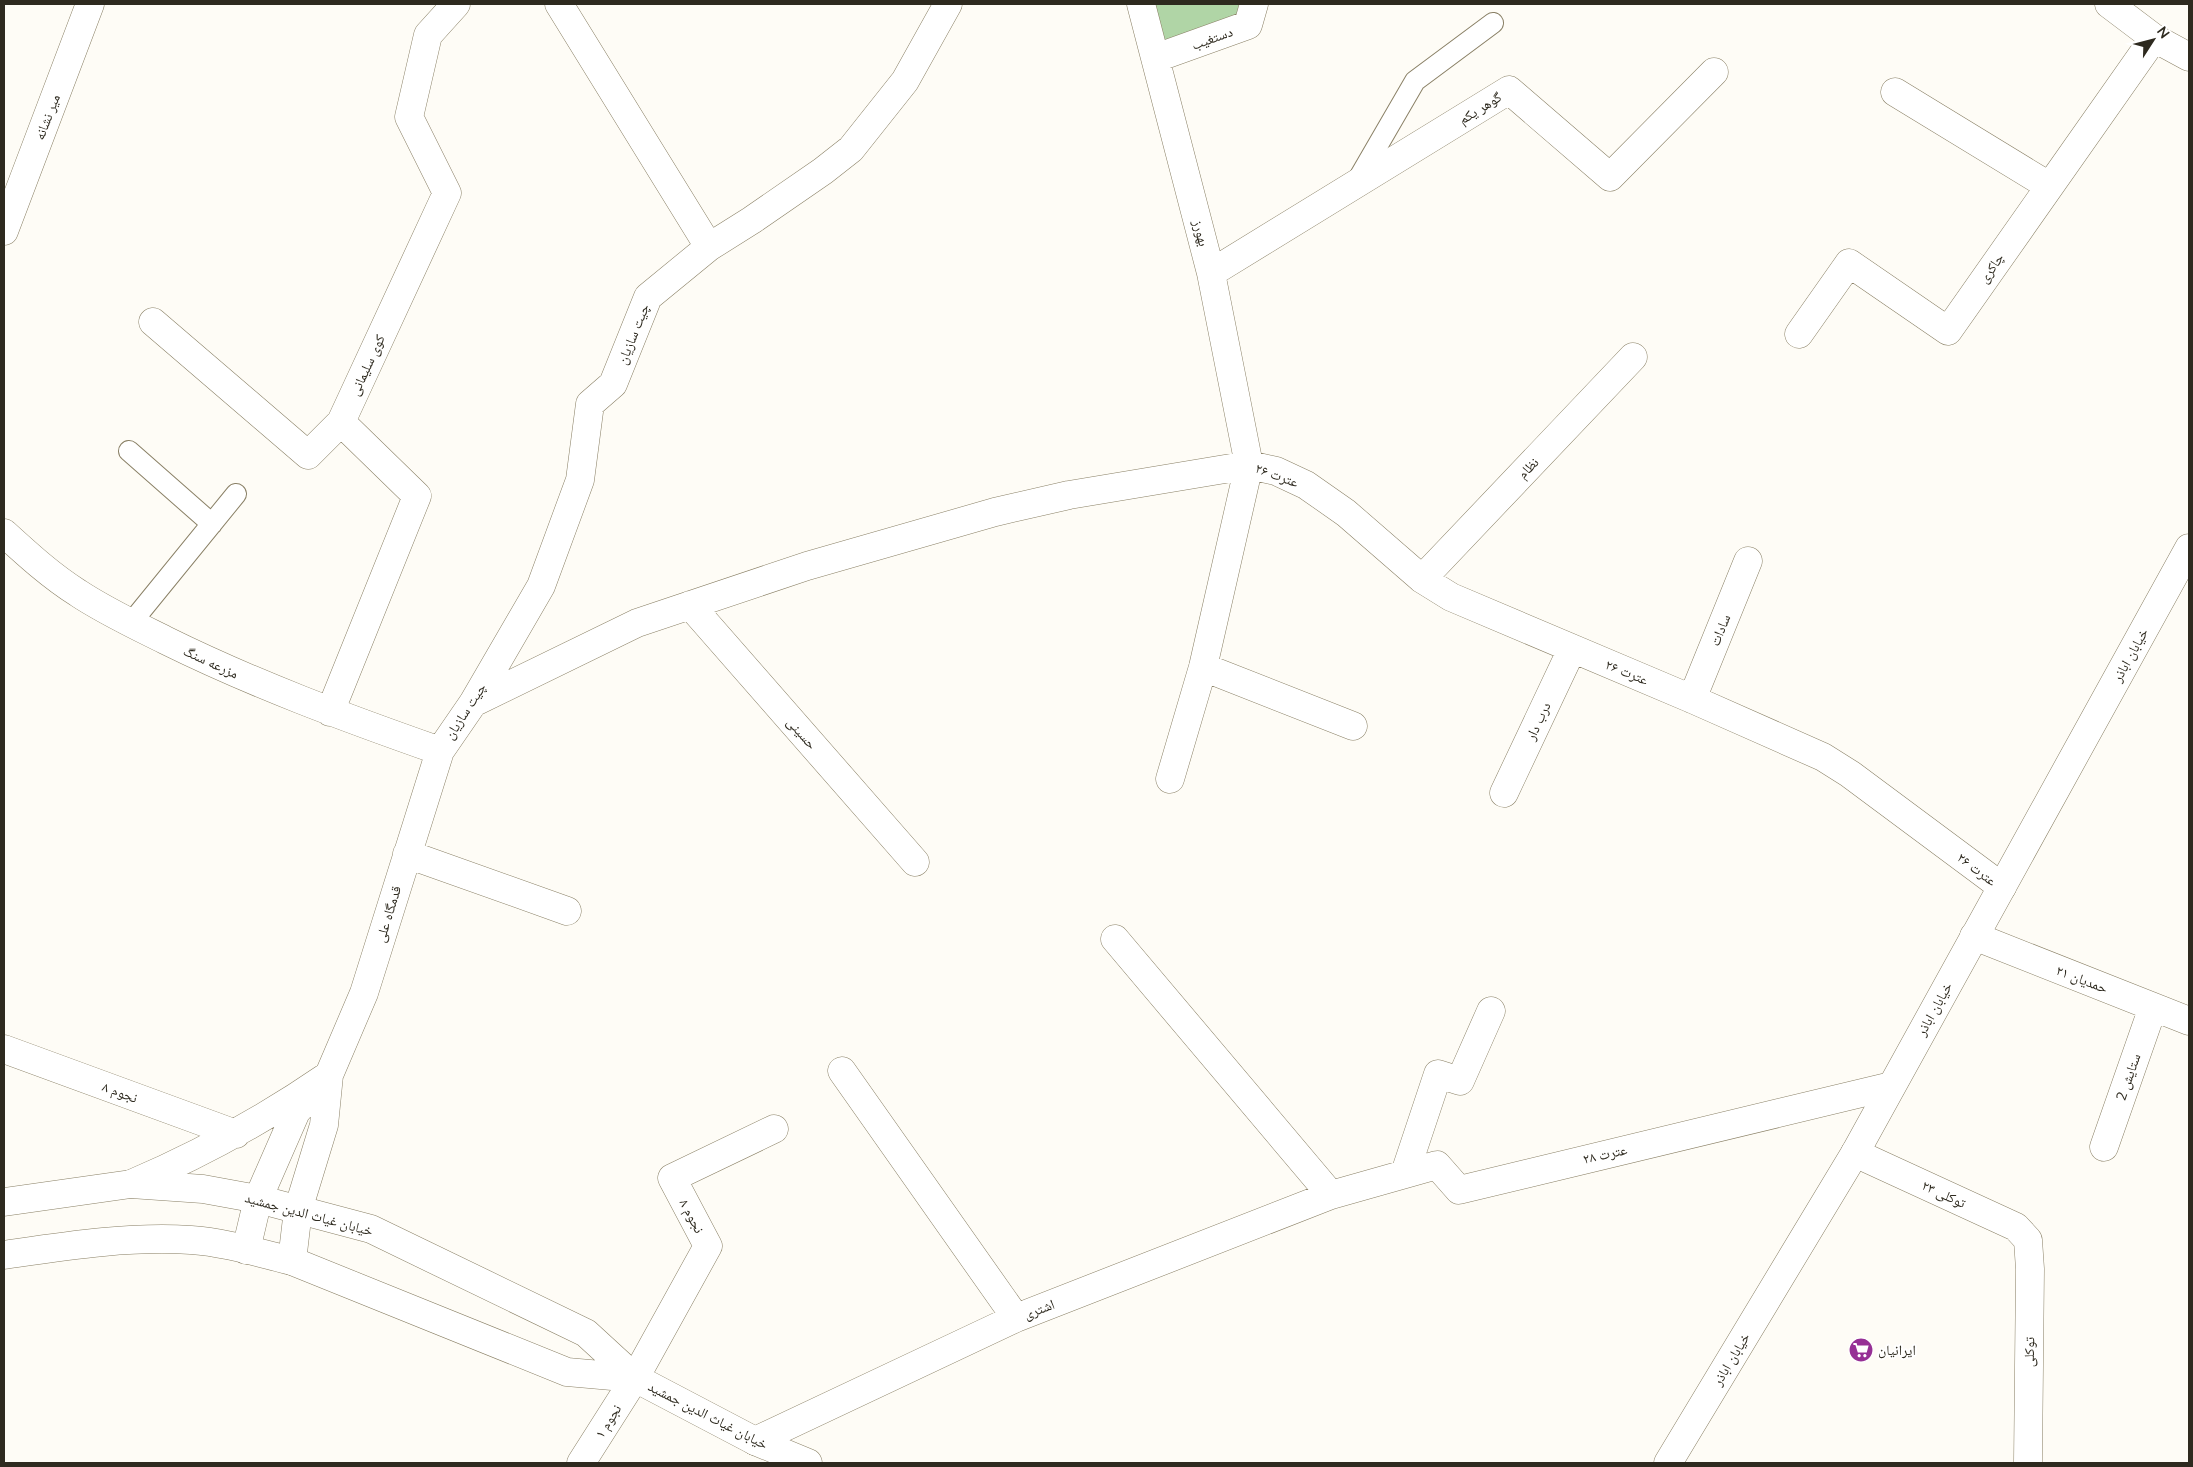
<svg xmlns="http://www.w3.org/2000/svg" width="2193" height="1467" viewBox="0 0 2193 1467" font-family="Mulish,'Noto Naskh Arabic',sans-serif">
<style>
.forest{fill:#b0d5a6}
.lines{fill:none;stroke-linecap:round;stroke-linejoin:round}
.service-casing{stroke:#8a8066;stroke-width:22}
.minor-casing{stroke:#8a8066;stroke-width:29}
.secondary-casing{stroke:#8a8066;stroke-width:29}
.service{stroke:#fff;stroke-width:20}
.minor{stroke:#fff;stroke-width:28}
.secondary{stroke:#fff;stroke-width:28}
.labels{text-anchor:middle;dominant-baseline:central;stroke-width:4;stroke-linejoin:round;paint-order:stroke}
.street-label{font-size:14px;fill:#2e2a1f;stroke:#fff}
.poi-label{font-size:14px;fill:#2e2a1f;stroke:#fff;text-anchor:start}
</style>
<rect width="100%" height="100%" fill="#fefcf6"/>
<path class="forest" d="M 1141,4 L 1254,4 L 1248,25 L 1156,58 Z"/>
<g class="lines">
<defs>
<path id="service" d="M 1357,181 L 1415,81 L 1493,23
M 129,451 L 212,524
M 131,623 L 236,494"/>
<path id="minor" d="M 559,4 L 709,247
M 1141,4 L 1211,273 L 1249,465 L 1203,667 L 1170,779
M 2109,4 L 2154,38 L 2189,57
M 1156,58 L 1248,25 L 1254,4
M 1895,92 L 2049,186
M 4,231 L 90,4
M 1211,273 L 1509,90 L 1610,177 L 1714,72
M 153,322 L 308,455 L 341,422
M 1799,334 L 1849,263 L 1948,331 L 2154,38
M 4,533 C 27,554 51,576 78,593 C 105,611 135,625 165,640 C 254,684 346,718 440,751
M 1422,579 L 1633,357
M 690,605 L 915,862
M 1203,667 L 1353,726
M 1692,699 L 1748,561
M 473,703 L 637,623 L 807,566 L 995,512 L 1069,495 L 1249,465 L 1276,471 L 1306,485 L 1346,513 L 1422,579 L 1451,597 L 1692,699 L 1823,757 L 1850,774 L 2002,887
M 330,712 L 417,496 L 341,422 L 447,193 L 409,117 L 428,35 L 456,4
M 1504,793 L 1572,649
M 407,854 L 567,911
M 1974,936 L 2189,1021
M 1115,939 L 1331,1195
M 4,1049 L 236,1134
M 842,1071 L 1016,1318
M 2104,1147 L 2153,1007
M 1855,1153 L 2016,1227 L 2028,1240 L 2030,1269 L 2028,1463
M 1405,1173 L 1438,1074 L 1460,1081 L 1491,1011
M 131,1184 C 202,1154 265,1119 329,1075
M 246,1250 L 258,1199 L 296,1112 L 311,1095
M 292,1261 L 298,1210 L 324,1125 L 329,1075 L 364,993 L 440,751 L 473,703 L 541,586 L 580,480 L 590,404 L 613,384 L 648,297 L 709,247 L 752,220 L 823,171 L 851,149 L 905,81 L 948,4
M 755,1441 L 1016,1318 L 1331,1195 L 1437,1165 L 1459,1190 L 1891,1086
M 581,1463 L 635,1378 L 708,1246 L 672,1178 L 774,1129"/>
<path id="secondary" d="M 4,1202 L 131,1184 L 203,1189 L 258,1199 L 371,1229 L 586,1333 L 635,1378 L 755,1441 L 808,1463
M 4,1255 C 66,1246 128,1236 191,1240 C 224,1242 259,1253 292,1261 L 567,1372 L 635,1378
M 1668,1463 L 1855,1153 L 2189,548"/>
</defs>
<use href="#service" class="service-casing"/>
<use href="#minor" class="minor-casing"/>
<use href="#secondary" class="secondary-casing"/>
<use href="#service" class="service"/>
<use href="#minor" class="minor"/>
<use href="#secondary" class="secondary"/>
</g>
<defs>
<symbol id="supermarket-disc" viewBox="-11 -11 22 22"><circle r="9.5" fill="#963095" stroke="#fff"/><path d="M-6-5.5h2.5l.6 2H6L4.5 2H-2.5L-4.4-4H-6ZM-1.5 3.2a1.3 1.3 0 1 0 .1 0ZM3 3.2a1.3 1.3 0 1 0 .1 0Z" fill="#fff"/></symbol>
</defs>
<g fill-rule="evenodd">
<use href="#supermarket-disc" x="1847" y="1336" width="28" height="28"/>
</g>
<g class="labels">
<g class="street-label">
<text transform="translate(1212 38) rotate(-20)">دستغیب</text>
<text transform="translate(1480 108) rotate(-32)">گوهر یکم</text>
<text transform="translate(47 117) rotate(-69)">میر نشانه</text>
<text transform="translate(1201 233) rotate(75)">بهورز</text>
<text transform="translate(1991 268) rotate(-55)">چاکری</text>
<text transform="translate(633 334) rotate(-68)">چیت سازیان</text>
<text transform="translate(367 365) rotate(-65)">کوی سلیمانی</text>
<text transform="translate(1528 468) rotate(-46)">نظام</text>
<text transform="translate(1277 475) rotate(20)">عترت ۲۶</text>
<text transform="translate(1720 630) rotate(-68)">سادات</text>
<text transform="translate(2130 655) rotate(-61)">خیابان اباذر</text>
<text transform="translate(211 662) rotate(25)">مزرعه سنگ</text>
<text transform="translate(1627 672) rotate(22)">عترت ۲۶</text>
<text transform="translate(465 711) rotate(-57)">چیت سازیان</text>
<text transform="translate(1538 721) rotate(-65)">درب دار</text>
<text transform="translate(802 733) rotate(49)">حسینی</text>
<text transform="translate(1977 869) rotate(37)">عترت ۲۶</text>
<text transform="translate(388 914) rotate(-73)">قدمگاه علی</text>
<text transform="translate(2082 979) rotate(21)">حمدیان ۲۱</text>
<text transform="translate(1934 1009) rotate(-61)">خیابان اباذر</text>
<text transform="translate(2128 1077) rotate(-71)">ستایش 2</text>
<text transform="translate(120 1092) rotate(20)">نجوم ۸</text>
<text transform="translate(1605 1154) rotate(-13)">عترت ۲۸</text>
<text transform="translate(1944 1194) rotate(25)">توکلی ۲۳</text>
<text transform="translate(309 1214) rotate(15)">خیابان غیاث الدین جمشید</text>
<text transform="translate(692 1216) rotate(62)">نجوم ۸</text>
<text transform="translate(1039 1309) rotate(-21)">اشتری</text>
<text transform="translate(2029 1352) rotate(-89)">توکلی</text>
<text transform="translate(1731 1359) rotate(-59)">خیابان اباذر</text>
<text transform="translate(708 1415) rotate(27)">خیابان غیاث الدین جمشید</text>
<text transform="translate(608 1421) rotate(-58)">نجوم ۱</text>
</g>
<g class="poi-label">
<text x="1878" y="1350">ایرانیان</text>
</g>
</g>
<rect width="2193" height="1467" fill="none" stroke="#2e2a1f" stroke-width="10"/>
<g transform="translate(2153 40) rotate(54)" stroke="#ffffff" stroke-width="4" paint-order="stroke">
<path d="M0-4L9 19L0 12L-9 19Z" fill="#2e2a1f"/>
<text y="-8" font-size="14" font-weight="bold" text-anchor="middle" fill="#2e2a1f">N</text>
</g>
</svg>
